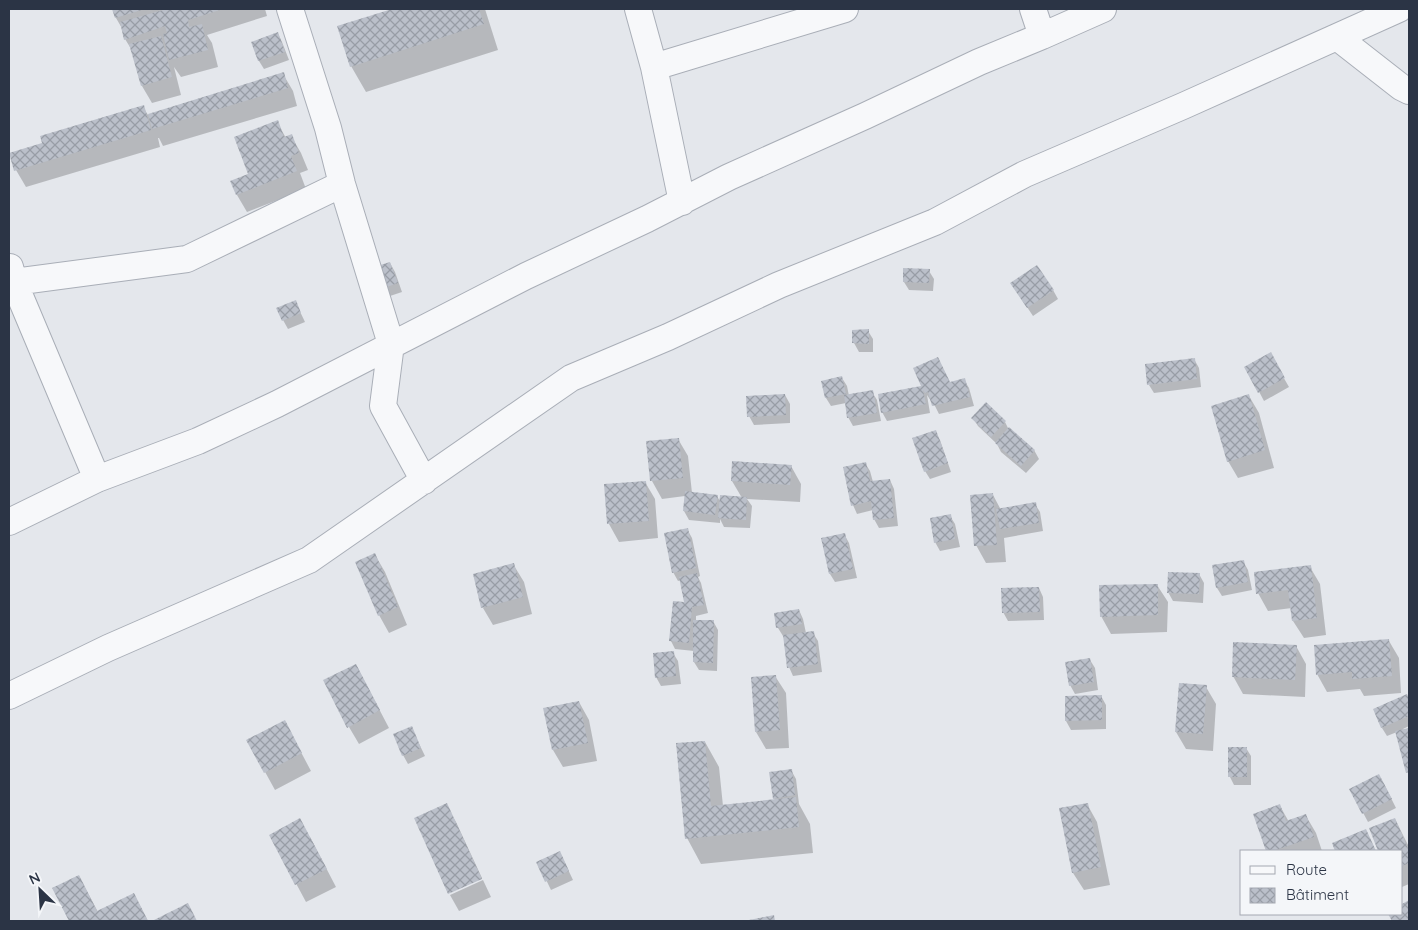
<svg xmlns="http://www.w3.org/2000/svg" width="1418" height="930" viewBox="0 0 1418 930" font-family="Quicksand,sans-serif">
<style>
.shadow{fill:#0003}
.building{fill:url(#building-cross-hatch)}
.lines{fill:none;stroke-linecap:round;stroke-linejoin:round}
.street-casing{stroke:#a9aeb7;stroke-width:28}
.street{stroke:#f7f8fa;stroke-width:26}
</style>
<defs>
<pattern id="building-cross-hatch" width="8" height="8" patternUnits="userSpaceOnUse" patternTransform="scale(1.25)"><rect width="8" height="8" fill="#bbc0ca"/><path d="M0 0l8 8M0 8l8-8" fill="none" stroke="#989da6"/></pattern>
</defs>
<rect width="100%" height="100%" fill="#e4e7ec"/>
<path class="shadow" d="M 113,9 L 265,9 L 267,16 L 207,35 L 212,43 L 218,67 L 181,77 L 174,67 L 181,95 L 152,103 L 142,86 L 133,52 L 125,39 L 123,30 L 116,18 Z
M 396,9 L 485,9 L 498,50 L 366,92 L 351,66 L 339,27 Z
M 278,34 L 282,42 L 289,60 L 264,69 L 259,61 L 253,43 Z
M 283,74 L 293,91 L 297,106 L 163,146 L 159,138 L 158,138 L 160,147 L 26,187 L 16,170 L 44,143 L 143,107 L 148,115 Z
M 277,122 L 286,138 L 291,136 L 301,153 L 308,170 L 300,173 L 306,189 L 247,212 L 237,195 L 232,181 L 249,174 Z
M 390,263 L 395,272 L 402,292 L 384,298 Z
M 929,271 L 934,279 L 933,291 L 909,290 L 904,282 Z
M 1053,290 L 1058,299 L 1033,316 L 1017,292 Z
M 295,301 L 305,322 L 288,329 L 283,320 Z
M 854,331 L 868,331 L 873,339 L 873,352 L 859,352 L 854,343 Z
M 1270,354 L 1289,387 L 1264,401 L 1246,367 Z
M 1194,359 L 1199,368 L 1201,387 L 1154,393 L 1149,385 Z
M 842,378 L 847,386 L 849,396 L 872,392 L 877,400 L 881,421 L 853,426 L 848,417 L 846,403 L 831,406 L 826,398 L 823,382 Z
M 964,380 L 969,388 L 974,406 L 939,414 L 932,400 L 931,401 L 927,395 L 930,413 L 887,421 L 882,412 L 923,387 L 950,384 Z
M 785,395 L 790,404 L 790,423 L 754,425 L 749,416 Z
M 1249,396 L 1259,413 L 1274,468 L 1238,478 L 1228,461 Z
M 973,418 L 1005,422 L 1008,428 L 1034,450 L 1039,459 L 1026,473 L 1001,452 L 997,444 L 978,426 Z
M 935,432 L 940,440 L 951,472 L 930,479 L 925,471 Z
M 678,439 L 688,456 L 692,493 L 717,496 L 721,503 L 742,498 L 732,481 L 791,466 L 801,484 L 800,502 L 747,499 L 752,506 L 750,528 L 724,527 L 720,519 L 720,523 L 689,520 L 684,511 L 685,496 L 662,499 L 652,481 L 648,442 Z
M 865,463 L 870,471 L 873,482 L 890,480 L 894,489 L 898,526 L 879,528 L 874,519 L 873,510 L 857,514 L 853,505 Z
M 645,482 L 655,499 L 658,538 L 619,542 L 609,524 L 606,485 Z
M 993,495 L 1001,510 L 1035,504 L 1040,512 L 1043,531 L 1004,538 L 1006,562 L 986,563 L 976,545 Z
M 950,516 L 955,524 L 960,547 L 940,551 L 935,542 Z
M 687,529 L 692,538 L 700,576 L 698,577 L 701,583 L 708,613 L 696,616 L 696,621 L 713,621 L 718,630 L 717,671 L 699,670 L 694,662 L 694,651 L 675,649 L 671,641 L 686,604 L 681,580 L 678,581 L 673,572 Z
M 844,534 L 849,543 L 857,578 L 835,582 L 830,574 L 823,539 Z
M 375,555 L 385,572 L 407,625 L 389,633 L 379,615 Z
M 1243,561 L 1248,570 L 1252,590 L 1222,596 L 1217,588 Z
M 513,564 L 524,582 L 532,614 L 493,625 L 483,608 Z
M 1310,567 L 1320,584 L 1326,635 L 1304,638 L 1293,621 L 1292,608 L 1268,611 L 1258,593 Z
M 1199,574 L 1204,583 L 1203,603 L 1173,601 L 1168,592 Z
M 1157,585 L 1168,602 L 1167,632 L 1111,634 L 1101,616 Z
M 1039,588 L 1043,597 L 1044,620 L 1008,621 L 1003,612 Z
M 799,610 L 803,619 L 806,633 L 813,633 L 818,641 L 822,672 L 793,676 L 789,667 L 784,636 L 783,636 L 778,628 L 776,614 Z
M 1389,641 L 1399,658 L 1401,693 L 1364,696 L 1360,689 L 1327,692 L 1317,674 Z
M 1296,646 L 1306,664 L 1305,697 L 1243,694 L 1233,676 Z
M 673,653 L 678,661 L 681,684 L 661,686 L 656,677 Z
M 1090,660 L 1095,668 L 1098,690 L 1075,694 L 1070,685 Z
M 356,665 L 389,728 L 359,744 L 349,727 Z
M 775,676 L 786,693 L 789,748 L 766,749 L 756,732 Z
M 1206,687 L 1216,704 L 1213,751 L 1186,749 L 1176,732 Z
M 1407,695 L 1409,700 L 1409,726 L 1403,729 L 1404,730 L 1409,729 L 1409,776 L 1397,732 L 1387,736 L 1382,728 Z
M 1101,696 L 1106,705 L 1106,729 L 1071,730 L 1066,721 L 1066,697 Z
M 579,702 L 589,720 L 597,761 L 563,767 L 553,750 L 545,709 Z
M 411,727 L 425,756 L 408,764 L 403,755 Z
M 294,739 L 311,771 L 275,790 L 248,741 Z
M 705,742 L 719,767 L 723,806 L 775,801 L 774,798 L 791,770 L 796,779 L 799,804 L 810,824 L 813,853 L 701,864 L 687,838 Z
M 1246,748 L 1251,756 L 1251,785 L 1234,785 L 1230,777 Z
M 1384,784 L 1396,808 L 1368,822 L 1351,790 Z
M 1087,804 L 1097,822 L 1110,885 L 1084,890 L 1073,873 Z
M 446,805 L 456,822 L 482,878 L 449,893 Z
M 1280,806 L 1289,822 L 1306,816 L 1316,833 L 1322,851 L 1267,851 L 1254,815 Z
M 1395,819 L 1409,847 L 1409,884 L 1402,887 L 1402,851 L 1379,851 L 1370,829 Z
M 270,835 L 310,837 L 336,887 L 306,902 Z
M 564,861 L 573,880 L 551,890 L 538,863 Z
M 79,876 L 98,912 L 134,894 L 148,921 L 70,921 L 54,889 Z
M 483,880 L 491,897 L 459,911 L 450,895 Z
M 1409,901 L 1409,921 L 1393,921 L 1390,914 L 1402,914 L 1402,905 Z"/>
<path class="building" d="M 112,9 L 145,9 L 115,18 Z
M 167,9 L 223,9 L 188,20 L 189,27 L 202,24 L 208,50 L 169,60 L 163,34 L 167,33 L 165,26 L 124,40 L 120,22 Z
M 392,9 L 479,9 L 484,24 L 350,67 L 337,26 Z
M 278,32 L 285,52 L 258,61 L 251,42 Z
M 161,36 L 172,77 L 141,86 L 129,44 Z
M 284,72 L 288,88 L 152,129 L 148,114 Z
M 144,105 L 151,130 L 14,171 L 9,153 L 42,143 L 40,136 Z
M 278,120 L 284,137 L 292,134 L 299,153 L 291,156 L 297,171 L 236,195 L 230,181 L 248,174 L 234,137 Z
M 390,262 L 398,283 L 378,290 L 371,268 Z
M 1037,265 L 1054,290 L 1027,308 L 1010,283 Z
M 903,268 L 930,269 L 929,283 L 903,282 Z
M 296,300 L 301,313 L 282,321 L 276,308 Z
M 869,329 L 869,344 L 852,343 L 852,330 Z
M 1271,352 L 1285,378 L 1258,393 L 1244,367 Z
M 938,357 L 950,382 L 965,378 L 970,397 L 932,406 L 928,392 L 925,393 L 923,390 L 926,404 L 881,413 L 878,394 L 921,386 L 913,368 Z
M 1195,358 L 1197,379 L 1147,385 L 1145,364 Z
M 842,376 L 846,394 L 825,398 L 821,381 Z
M 873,390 L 877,413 L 847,418 L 844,395 Z
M 785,394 L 786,415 L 747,417 L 746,396 Z
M 1249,394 L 1265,450 L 1227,462 L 1211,406 Z
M 986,402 L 1006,421 L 991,437 L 971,418 Z
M 1009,427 L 1035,450 L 1021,466 L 995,443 Z
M 936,430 L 948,463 L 924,472 L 912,438 Z
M 679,438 L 683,478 L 650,481 L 646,441 Z
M 732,461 L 792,465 L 790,485 L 731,481 Z
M 866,462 L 870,481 L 890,479 L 894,518 L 873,520 L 871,501 L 851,506 L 843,467 Z
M 646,481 L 649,521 L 607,524 L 604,484 Z
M 685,491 L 718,495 L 715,515 L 683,511 Z
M 993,493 L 997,545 L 974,546 L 970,495 Z
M 720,495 L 747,497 L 746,520 L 718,518 Z
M 1036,502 L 1039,523 L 1000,529 L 996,509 Z
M 951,514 L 955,539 L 934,543 L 930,518 Z
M 688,528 L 696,568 L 672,573 L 664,533 Z
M 845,533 L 853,569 L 829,574 L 821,538 Z
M 375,553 L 398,607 L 378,616 L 355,562 Z
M 1244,560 L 1248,582 L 1216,588 L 1212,565 Z
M 514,563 L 523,597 L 481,608 L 473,574 Z
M 1311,565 L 1317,618 L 1292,621 L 1288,590 L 1256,594 L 1254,572 Z
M 1168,572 L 1200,573 L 1199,594 L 1167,593 Z
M 697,573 L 704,605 L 692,607 L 689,643 L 669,641 L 673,601 L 684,602 L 679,577 Z
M 1158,584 L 1158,615 L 1100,617 L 1099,585 Z
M 1039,587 L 1040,612 L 1002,613 L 1001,588 Z
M 799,609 L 802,624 L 776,628 L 774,613 Z
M 693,620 L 714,620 L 713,663 L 693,662 Z
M 814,631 L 818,664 L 787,668 L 783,635 Z
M 1389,639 L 1392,676 L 1352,679 L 1352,672 L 1316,675 L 1314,645 Z
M 1233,642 L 1297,645 L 1295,680 L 1232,677 Z
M 674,651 L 676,676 L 655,678 L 653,653 Z
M 1090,658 L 1094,682 L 1069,686 L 1065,662 Z
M 356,664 L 380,710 L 347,728 L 323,680 Z
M 776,675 L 780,730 L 755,732 L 751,677 Z
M 1179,683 L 1207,685 L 1203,734 L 1175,732 Z
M 1407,694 L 1409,698 L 1409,716 L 1381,728 L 1373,709 Z
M 1102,695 L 1102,720 L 1065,721 L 1065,696 Z
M 579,701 L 588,743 L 552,750 L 543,708 Z
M 285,720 L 302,753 L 264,773 L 246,740 Z
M 412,726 L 421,748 L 402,756 L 393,734 Z
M 1409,728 L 1409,772 L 1406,773 L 1395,731 Z
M 705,741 L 711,806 L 796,797 L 799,827 L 685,839 L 676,743 Z
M 1228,747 L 1247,747 L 1247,777 L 1228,777 Z
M 792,769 L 795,795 L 773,799 L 769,772 Z
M 1379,774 L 1392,799 L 1362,814 L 1349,789 Z
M 447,803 L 482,879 L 448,894 L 414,818 Z
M 1088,803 L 1101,867 L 1072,873 L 1059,808 Z
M 1280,804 L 1286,821 L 1306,814 L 1314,837 L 1273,851 L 1266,851 L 1253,814 Z
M 300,818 L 327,869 L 295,885 L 269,835 Z
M 1395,818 L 1409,851 L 1409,863 L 1402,866 L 1402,851 L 1378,851 L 1369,828 Z
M 1366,829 L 1376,851 L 1335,851 L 1332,843 Z
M 560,851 L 569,871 L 545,882 L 536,862 Z
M 79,875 L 97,911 L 134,893 L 148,921 L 69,921 L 52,888 Z
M 1409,900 L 1409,921 L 1392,921 L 1388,914 L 1402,914 L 1402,904 Z
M 188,903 L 197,921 L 152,921 Z
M 774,915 L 775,921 L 749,921 L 749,920 Z"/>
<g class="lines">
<defs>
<path id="street" d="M 290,9 L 328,128 L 342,184 L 391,344 L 383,406 L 424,481
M 638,9 L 654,67 L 682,202
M 1033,9 L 1042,36
M 1337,37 L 1401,87 L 1409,91
M 654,67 L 845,9
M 10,267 L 14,282 L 97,479
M 14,282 L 187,259 L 342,184
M 9,522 L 97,479 L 198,441 L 277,404 L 526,276 L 647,219 L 729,177 L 865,116 L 979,62 L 1042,36 L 1103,9
M 9,696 L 108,648 L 309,560 L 571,378 L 668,337 L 779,285 L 935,222 L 1025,174 L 1183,106 L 1399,9"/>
</defs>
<use href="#street" class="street-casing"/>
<use href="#street" class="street"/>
</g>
<rect width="1418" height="930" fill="none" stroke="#2b3445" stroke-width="20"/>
<rect x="1240" y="850" width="162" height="65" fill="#f4f6f9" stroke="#a4a8b1"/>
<rect x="1250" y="866" width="25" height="8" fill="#f7f8fa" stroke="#a4a8b1"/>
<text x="1286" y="875" font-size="15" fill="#2b3445">Route</text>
<rect x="1250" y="888" width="25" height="15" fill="url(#building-cross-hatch)" stroke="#a4a8b1"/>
<text x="1286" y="900" font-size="15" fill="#2b3445">Bâtiment</text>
<g transform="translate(40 890) rotate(335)" stroke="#f4f6f9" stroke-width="4" paint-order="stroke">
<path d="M0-4L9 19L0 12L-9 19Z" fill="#2b3445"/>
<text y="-8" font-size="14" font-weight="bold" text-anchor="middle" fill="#2b3445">N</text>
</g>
</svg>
